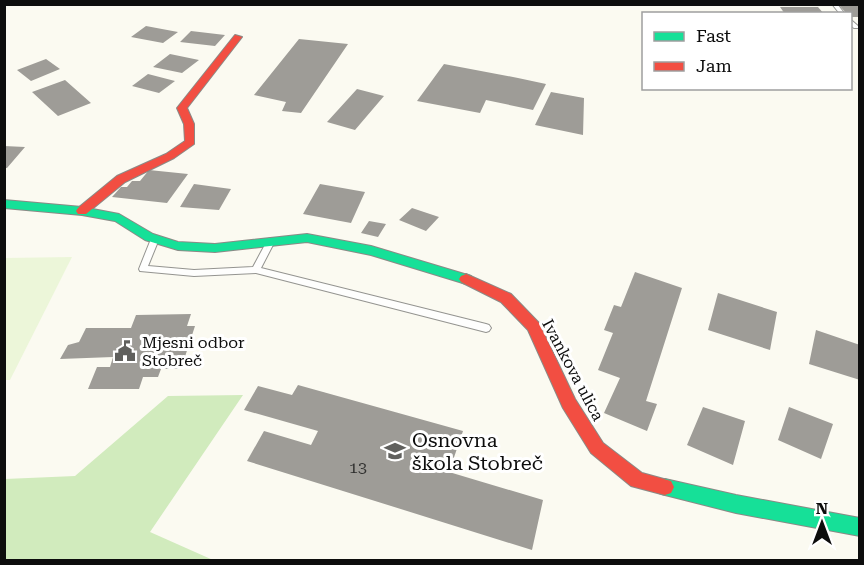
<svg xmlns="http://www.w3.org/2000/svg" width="864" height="565" viewBox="0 0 864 565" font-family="'Roboto Serif',serif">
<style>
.forest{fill:#d1ebbd}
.pitch{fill:#ecf6d9}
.building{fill:#9e9c97}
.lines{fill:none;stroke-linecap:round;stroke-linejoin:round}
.lane-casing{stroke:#949490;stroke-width:2}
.fast-casing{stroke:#8b8a86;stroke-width:2}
.jam-casing{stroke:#8b8a86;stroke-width:2}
.lane{fill:#fefefd;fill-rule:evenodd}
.fast{fill:#16e098;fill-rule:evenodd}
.jam{fill:#f24e42;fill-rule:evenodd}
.labels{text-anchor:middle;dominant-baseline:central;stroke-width:6;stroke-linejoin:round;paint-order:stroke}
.poi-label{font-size:16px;fill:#0d0d0d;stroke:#fff;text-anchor:start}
.street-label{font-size:16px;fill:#0d0d0d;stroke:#fff}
.near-number-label{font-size:16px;fill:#313130}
.near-poi-label{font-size:20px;fill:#0d0d0d;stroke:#fff;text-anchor:start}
</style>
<rect width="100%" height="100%" fill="#fbfaf1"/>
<path class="forest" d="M 243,395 L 150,532 L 213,560 L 5,560 L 5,479 L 75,476 L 168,396 Z"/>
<path class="pitch" d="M 72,257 L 10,380 L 5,380 L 5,258 Z"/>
<path class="building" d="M 838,4 L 860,4 L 860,17 L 850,17 L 850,14 L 847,14 Z
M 780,7 L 818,7 L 824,14 L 785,14 Z
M 146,26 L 178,32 L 163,43 L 131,37 Z
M 191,31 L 225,35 L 215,46 L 180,42 Z
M 299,39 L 348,44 L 301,113 L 282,111 L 286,102 L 254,95 Z
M 170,54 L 199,60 L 182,73 L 153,67 Z
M 46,59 L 60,69 L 31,81 L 17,70 Z
M 444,64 L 518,78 L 546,84 L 533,110 L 486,100 L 480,113 L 417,101 Z
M 148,74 L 175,81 L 159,93 L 132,86 Z
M 65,80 L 91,103 L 58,116 L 32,92 Z
M 357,89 L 384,96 L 355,130 L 327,122 Z
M 551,92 L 584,98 L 583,135 L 535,125 Z
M 4,146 L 25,147 L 7,168 L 4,168 Z
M 149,170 L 188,174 L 167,203 L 112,197 L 121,187 L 127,187 L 132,181 L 140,181 Z
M 194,184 L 231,189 L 219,210 L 180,207 Z
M 320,184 L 365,192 L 351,223 L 303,214 Z
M 412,208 L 439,217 L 426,231 L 399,220 Z
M 369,221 L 386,224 L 378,237 L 361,233 Z
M 635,272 L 682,288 L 646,401 L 657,404 L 647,431 L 604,413 L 620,378 L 598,370 L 613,333 L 604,330 L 614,305 L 621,307 Z
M 718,293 L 777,312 L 770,350 L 708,330 Z
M 191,314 L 187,326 L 195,326 L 181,369 L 161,369 L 158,377 L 143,377 L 139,389 L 88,389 L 97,367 L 110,367 L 113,357 L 60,359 L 68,345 L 79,342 L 86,328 L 131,328 L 136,315 Z
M 816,330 L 860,345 L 860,380 L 809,364 Z
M 298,385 L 463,431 L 449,472 L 543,500 L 532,550 L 247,461 L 264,431 L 311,445 L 318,431 L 244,410 L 258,386 L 292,395 Z
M 703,407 L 745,421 L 733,465 L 687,445 Z
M 789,407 L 833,424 L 821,459 L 778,440 Z"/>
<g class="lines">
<defs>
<path id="lane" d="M 832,4 L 837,4 L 845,14 L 840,14 Z
M 850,19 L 858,26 L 858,28 L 854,28 L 850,25 Z
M 155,236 L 159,239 L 148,266 L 194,270 L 253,267 L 268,239 L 271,238 L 275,241 L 261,268 L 486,324 L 489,325 L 491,328 L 489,331 L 486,332 L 256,273 L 194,276 L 140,271 L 139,269 L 151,239 Z"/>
<path id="fast" d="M 4,200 L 82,207 L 119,214 L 153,234 L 178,242 L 215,244 L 307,234 L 371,246 L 471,276 L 473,279 L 466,284 L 371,255 L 307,242 L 215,252 L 178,250 L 145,240 L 115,221 L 82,215 L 4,208 Z
M 665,479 L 736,495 L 860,518 L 860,536 L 736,513 L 665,495 L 659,493 L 656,487 L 659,481 Z"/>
<path id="jam" d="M 235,35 L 242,37 L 187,108 L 194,124 L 194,144 L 174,158 L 125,182 L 86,214 L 78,214 L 76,211 L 78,208 L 117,176 L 166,154 L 185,141 L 184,124 L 177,108 Z
M 466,274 L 511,294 L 539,323 L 575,399 L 603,443 L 642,473 L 671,481 L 674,487 L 671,493 L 665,495 L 631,486 L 591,453 L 563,408 L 528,330 L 501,302 L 461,282 L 459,279 L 461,276 Z"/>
</defs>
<use href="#lane" class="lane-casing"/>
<use href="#fast" class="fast-casing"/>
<use href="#jam" class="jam-casing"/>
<use href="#lane" class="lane"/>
<use href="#fast" class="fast"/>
<use href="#jam" class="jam"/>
</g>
<defs>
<symbol id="civic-bare" viewBox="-9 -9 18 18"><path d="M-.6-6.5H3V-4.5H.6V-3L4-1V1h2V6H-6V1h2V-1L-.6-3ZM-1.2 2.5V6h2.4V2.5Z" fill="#60605d" stroke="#fff" stroke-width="2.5" paint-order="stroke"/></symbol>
<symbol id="school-bare" viewBox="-9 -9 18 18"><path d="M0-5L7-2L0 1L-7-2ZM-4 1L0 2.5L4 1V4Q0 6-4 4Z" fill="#60605d" stroke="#fff" stroke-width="2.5" paint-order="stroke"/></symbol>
</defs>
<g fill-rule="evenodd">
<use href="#civic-bare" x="110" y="336" width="30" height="30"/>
<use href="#school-bare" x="380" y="436" width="30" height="30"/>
</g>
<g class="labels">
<g class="poi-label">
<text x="142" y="342">Mjesni odbor<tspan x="142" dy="18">Stobreč</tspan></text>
</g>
<g class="street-label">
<text transform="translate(573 370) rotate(62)">Ivankova ulica</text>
</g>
<g class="near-number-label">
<text x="358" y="467">13</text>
</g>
<g class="near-poi-label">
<text x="412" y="440">Osnovna<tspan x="412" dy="23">škola Stobreč</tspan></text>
</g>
</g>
<rect width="864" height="565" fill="none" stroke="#0d0d0d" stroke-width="12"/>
<rect x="642" y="12" width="210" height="78" fill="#ffffff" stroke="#9e9e9e" stroke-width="1.5"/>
<rect x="654" y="32" width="30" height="9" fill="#16e098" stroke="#9e9e9e" stroke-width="1.5"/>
<text x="696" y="42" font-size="18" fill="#0d0d0d">Fast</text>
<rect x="654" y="62" width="30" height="9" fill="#f24e42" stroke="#9e9e9e" stroke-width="1.5"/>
<text x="696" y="72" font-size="18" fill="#0d0d0d">Jam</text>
<g transform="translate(822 523)" stroke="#ffffff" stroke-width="4.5" paint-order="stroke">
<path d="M0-4.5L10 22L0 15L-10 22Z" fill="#0d0d0d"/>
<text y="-9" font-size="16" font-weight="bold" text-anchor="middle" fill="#0d0d0d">N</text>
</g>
</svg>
